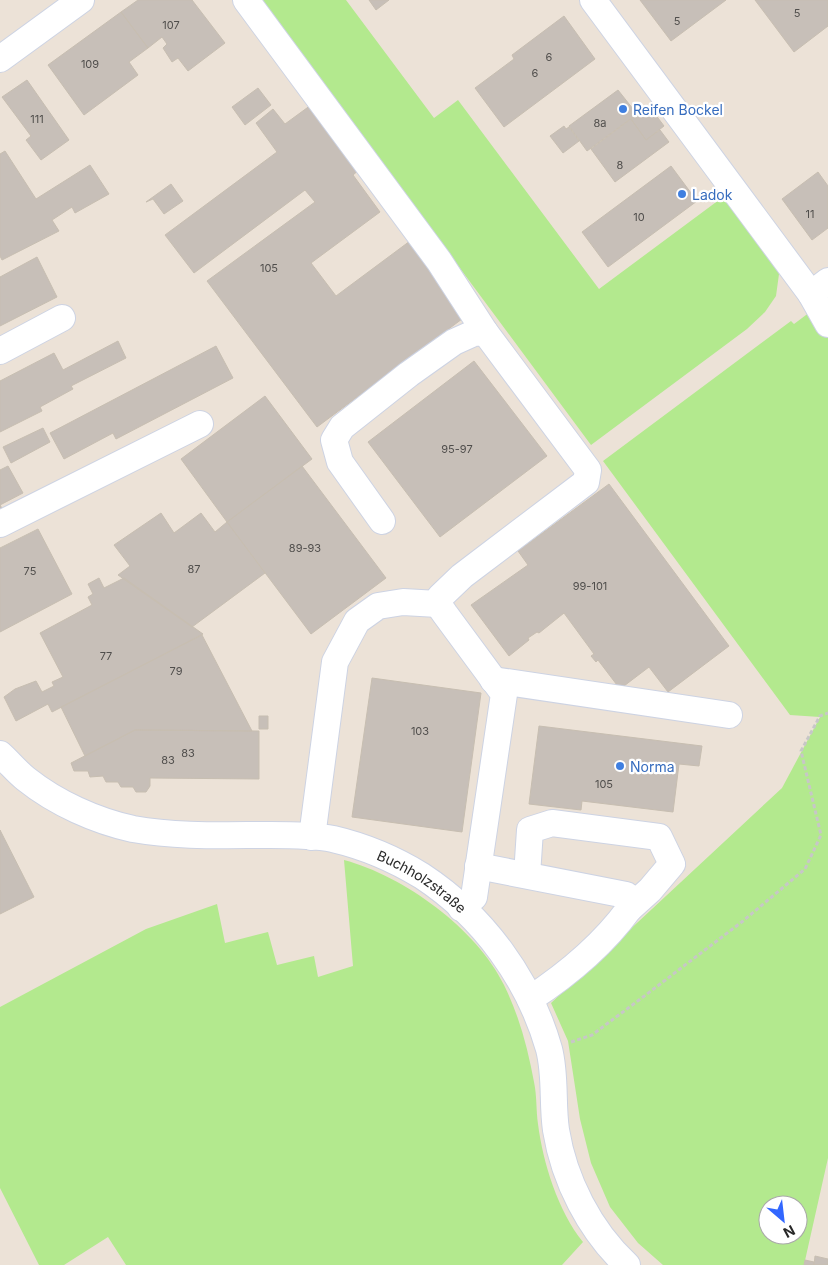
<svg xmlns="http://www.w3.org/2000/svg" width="828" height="1265" viewBox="0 0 828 1265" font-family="Inter,sans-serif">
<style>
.green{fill:#b3e98e;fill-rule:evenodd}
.building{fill:#c7bfb8;stroke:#c7beb1}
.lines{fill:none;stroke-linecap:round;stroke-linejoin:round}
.minor-casing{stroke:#cdd3e3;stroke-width:28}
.path{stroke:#c7c7c7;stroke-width:3;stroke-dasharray:4 2.5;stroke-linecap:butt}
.minor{stroke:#fff;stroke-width:26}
.shop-dot{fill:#3f7fe0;stroke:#fff;stroke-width:2}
.labels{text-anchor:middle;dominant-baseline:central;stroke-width:4.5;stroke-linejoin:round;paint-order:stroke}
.number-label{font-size:11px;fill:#504e4c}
.shop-label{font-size:14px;fill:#366cbe;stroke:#fff;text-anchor:start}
.street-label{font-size:14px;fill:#282828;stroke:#fff}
</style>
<rect width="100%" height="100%" fill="#ece2d7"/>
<path class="green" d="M 261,0 L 346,0 L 434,118 L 458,100 L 599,289 L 727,194 L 777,266 L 779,274 L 776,296 L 765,312 L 747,329 L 591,445 Z
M 810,312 L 828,338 L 828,1158 L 804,1265 L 663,1265 L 638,1243 L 610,1207 L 591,1163 L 580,1119 L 568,1041 L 551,1003 L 782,788 L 820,717 L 790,715 L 603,461 L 791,321 L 794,324 ZM 768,1205 L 798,1205 L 798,1235 L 768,1235 Z
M 344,860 C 404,876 477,929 504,985 C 519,1015 528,1049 534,1082 C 537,1096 536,1110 538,1124 C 543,1163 558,1211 583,1242 L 562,1265 L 126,1265 L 108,1237 L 64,1265 L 39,1265 L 0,1188 L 0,1007 L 146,929 L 217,904 L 225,943 L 268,932 L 277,965 L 314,956 L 318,977 L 353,966 Z"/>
<path class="building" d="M 138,0 L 192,0 L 225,43 L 188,71 L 178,58 L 172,62 L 163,48 L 167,44 L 162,37 L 148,48 L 121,12 Z
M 369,0 L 389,0 L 376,10 Z
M 640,0 L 726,0 L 671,41 Z
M 755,0 L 828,0 L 828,26 L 794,52 Z
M 121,12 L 148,48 L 129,62 L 138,75 L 84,115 L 48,65 Z
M 564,16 L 595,59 L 504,127 L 475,88 L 514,59 L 512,55 Z
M 27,80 L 69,140 L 41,160 L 26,140 L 31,136 L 2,97 Z
M 258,88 L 271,105 L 245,125 L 232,107 Z
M 618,90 L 637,114 L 587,151 L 569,126 Z
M 311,105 L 360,169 L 353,175 L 380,212 L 311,263 L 336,296 L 410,241 L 466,316 L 317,427 L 207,281 L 315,202 L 305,190 L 194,273 L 165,235 L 277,152 L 256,123 L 273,109 L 285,124 Z
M 649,106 L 664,126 L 646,140 L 631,119 Z
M 631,119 L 646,140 L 660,130 L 669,142 L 615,182 L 591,149 Z
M 564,126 L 566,129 L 569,127 L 579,141 L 563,153 L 550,136 Z
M 5,151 L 36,199 L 90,165 L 109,194 L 75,213 L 72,207 L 52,220 L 59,231 L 2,260 L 0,256 L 0,154 Z
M 671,166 L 697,201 L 608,267 L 582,232 Z
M 818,172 L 828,186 L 828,228 L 812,240 L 782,199 Z
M 171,184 L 183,201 L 164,214 L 153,199 L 146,202 Z
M 37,257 L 57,297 L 0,326 L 0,277 Z
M 118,341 L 126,358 L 71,386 L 73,389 L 40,407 L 42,411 L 0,432 L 0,381 L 54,353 L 63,370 Z
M 216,346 L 233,378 L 116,439 L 113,433 L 64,459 L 50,433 Z
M 474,361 L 547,456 L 440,537 L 368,442 Z
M 265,396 L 312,459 L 227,522 L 181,459 Z
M 43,428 L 50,442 L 11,463 L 3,447 Z
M 8,466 L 23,493 L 0,505 L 3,510 L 0,512 L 0,470 Z
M 302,466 L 386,578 L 311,634 L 227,522 Z
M 609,484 L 729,646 L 668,692 L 649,667 L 620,689 L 598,660 L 596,662 L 591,656 L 594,654 L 564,613 L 539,633 L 537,632 L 528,638 L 529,640 L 509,656 L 471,605 L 528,565 L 518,551 Z
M 161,513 L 174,533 L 201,513 L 215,532 L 227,522 L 265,573 L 192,627 L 118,575 L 130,566 L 114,545 Z
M 38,529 L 72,594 L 0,632 L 0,548 Z
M 99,578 L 104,588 L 124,578 L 203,634 L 52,712 L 48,704 L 16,721 L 4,697 L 15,689 L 36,681 L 42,692 L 54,686 L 52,682 L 63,677 L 40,633 L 92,605 L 88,597 L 93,594 L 88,584 Z
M 202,635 L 252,731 L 135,730 L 85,756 L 61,707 Z
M 372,678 L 481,693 L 462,832 L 352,817 Z
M 259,716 L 268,716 L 268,729 L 259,729 Z
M 539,726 L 702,746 L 699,766 L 679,764 L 673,812 L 582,801 L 581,810 L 529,804 Z
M 135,730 L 259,731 L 259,779 L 150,778 L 150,786 L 146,792 L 136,792 L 133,787 L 121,787 L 118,782 L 106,782 L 103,776 L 90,777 L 88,771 L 74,771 L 71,763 Z
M 0,830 L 34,897 L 0,914 Z
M 815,1256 L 828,1259 L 828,1265 L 814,1265 Z
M 805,1260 L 814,1262 L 814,1265 L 804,1265 Z"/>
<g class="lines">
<defs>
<g id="minor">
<path d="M 246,0 L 439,261 L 485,332"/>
<path d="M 593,0 L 811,294 L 828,281"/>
<path d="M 0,59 L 81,0"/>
<path d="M 811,294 L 828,324"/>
<path d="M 0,351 L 62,318"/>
<path d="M 382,521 L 340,462 L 334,440 L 342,427 L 409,374 L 454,342 L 474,333 L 485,332 L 588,470 L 586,482 L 462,576 L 440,597 L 438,604 L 445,614 L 504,694 L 474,897 L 461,908"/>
<path d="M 0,524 L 200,424"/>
<path d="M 493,680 L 729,715"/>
<path id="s1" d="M 0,754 C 9,762 17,772 26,779 C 56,803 96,821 133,829 C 178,837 225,835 270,835 C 290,835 313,835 333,839 C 363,846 396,860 422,876 C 483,916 529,979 549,1049 C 556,1076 552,1103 556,1130 C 564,1180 590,1231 627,1265"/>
<path d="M 312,837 L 335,662 L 357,621 L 378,606 L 403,602 L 438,604"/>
<path d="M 478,866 L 626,895 L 629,909 C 602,946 568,974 530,999"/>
<path d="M 527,875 L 530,830 L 552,823 L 659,837 L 672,864 L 650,890 L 629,909"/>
</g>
</defs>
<use href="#minor" class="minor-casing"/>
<path class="path" d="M 571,1042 L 592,1035 L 647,994 L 743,921 L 805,869 L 821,835 L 801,751 L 820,716 L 828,713"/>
<use href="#minor" class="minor"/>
</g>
<g class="shop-dot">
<circle cx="623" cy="109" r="5"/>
<circle cx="682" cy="194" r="5"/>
<circle cx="620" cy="766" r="5"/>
</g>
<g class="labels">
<g class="number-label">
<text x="797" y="13">5</text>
<text x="677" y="21">5</text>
<text x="171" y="25">107</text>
<text x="549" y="57">6</text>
<text x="90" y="64">109</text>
<text x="535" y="73">6</text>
<text x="37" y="119">111</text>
<text x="600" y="123">8a</text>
<text x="620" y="165">8</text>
<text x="810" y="214">11</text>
<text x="639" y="217">10</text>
<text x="269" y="268">105</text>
<text x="457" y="449">95-97</text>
<text x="305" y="548">89-93</text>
<text x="194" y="569">87</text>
<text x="30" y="571">75</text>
<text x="590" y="586">99-101</text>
<text x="106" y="656">77</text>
<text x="176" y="671">79</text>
<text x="420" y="731">103</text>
<text x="188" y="753">83</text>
<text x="168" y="760">83</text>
<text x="604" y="784">105</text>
</g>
<g class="shop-label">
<text x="633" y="109">Reifen Bockel</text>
<text x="692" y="194">Ladok</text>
<text x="630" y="766">Norma</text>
</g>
<g class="street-label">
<text stroke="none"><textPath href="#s1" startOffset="455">Buchholzstraße</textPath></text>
</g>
</g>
<g transform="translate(783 1220) rotate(152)"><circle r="24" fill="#ffffff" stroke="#a9a9a9"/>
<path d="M0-4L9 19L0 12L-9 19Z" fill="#3267ff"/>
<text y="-8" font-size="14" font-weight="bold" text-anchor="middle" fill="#282828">N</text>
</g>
</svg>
